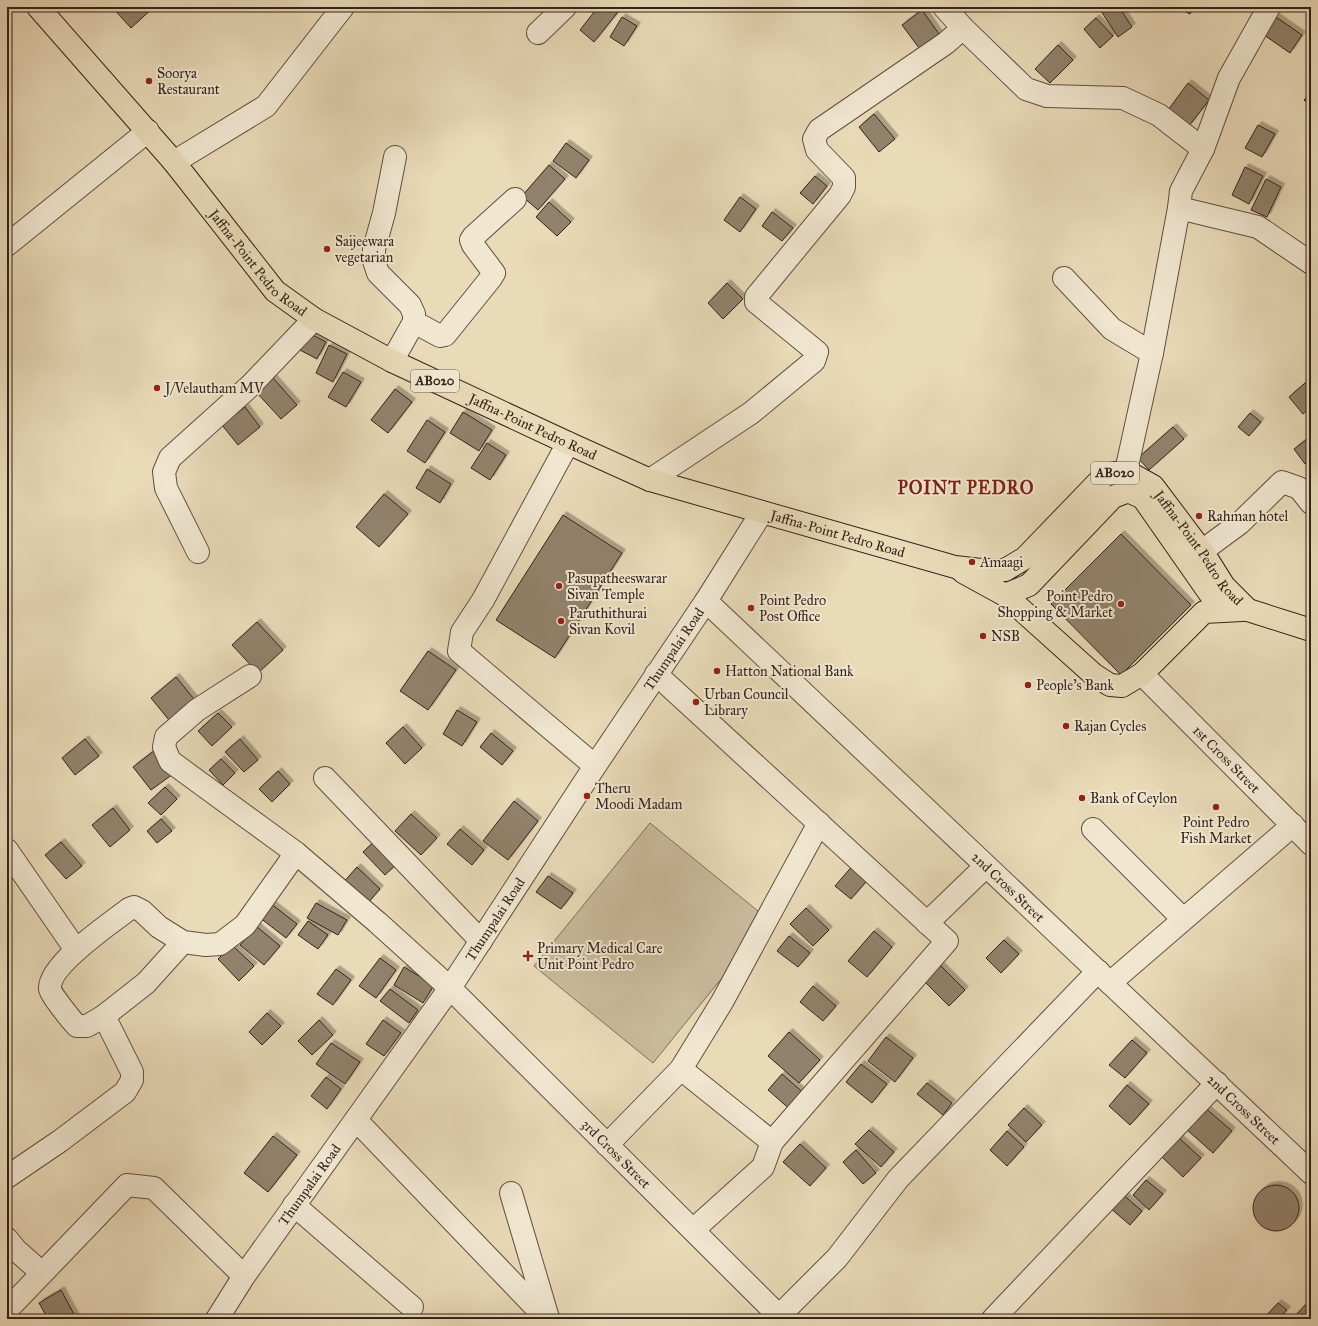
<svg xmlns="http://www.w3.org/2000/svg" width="1318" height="1326" viewBox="0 0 1318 1326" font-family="'IM FELL Great Primer',serif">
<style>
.green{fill:#cabb9d;stroke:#7e6e5c}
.building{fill:#92826c;stroke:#33221a;filter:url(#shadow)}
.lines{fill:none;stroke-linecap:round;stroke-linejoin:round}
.minor-casing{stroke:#605042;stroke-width:24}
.major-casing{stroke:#33221a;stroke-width:24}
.minor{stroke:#f1e7d1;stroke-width:22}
.major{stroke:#e9dab8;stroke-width:22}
.poi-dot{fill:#8f2418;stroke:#f1e7d1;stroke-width:1.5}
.labels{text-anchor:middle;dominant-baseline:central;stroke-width:4;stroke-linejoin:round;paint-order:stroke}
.shield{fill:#f1e7d1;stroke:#6c5d51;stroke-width:1}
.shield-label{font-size:13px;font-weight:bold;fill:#33221a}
.poi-label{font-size:14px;fill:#33221a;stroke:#f1e7d1;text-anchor:start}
.street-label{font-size:14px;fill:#33221a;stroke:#f1e7d1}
.district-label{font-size:18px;font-weight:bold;letter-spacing:1px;fill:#7a1f14;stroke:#f1e7d1}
</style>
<defs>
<filter id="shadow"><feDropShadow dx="3.5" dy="-3.5" stdDeviation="0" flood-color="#0004"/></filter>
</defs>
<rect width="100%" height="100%" fill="#e9dab8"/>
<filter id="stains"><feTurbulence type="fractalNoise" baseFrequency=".005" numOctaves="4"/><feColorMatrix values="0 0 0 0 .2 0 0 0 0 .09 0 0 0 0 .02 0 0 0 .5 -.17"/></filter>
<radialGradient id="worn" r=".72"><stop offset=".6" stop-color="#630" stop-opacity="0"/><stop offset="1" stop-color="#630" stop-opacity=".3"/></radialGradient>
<path class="green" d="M 650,823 L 769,920 L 653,1063 L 534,966 Z"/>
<path class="building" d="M 112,7 L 154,7 L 131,28 Z
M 598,7 L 613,7 L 618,12 L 594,42 L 580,30 Z
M 1106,7 L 1119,7 L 1132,27 L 1118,37 L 1101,11 Z
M 1176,7 L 1194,7 L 1190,14 Z
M 922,10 L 939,34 L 919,48 L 902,25 Z
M 622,17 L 637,26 L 624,46 L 610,37 Z
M 1276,17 L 1302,35 L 1290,53 L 1264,35 Z
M 1096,18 L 1113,36 L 1100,48 L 1084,29 Z
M 1058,45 L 1073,60 L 1050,83 L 1035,69 Z
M 1188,83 L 1209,100 L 1189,126 L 1168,110 Z
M 1311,92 L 1311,106 L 1304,100 Z
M 874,114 L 895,139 L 879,152 L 859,127 Z
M 1258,125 L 1275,134 L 1262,157 L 1245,148 Z
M 566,143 L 589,160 L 576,178 L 553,161 Z
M 549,165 L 565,179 L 538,210 L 522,196 Z
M 1245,167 L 1263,176 L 1249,204 L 1232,195 Z
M 815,176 L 827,186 L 813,204 L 800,193 Z
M 1266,179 L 1281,187 L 1267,217 L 1251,210 Z
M 740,197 L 756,209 L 740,232 L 724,220 Z
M 549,202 L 571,222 L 557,236 L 536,217 Z
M 772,212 L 793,228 L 782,241 L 762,226 Z
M 727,283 L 743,299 L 723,319 L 708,303 Z
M 309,333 L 326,342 L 317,359 L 300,350 Z
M 329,345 L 347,354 L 333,382 L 316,373 Z
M 343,372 L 361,382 L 346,407 L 328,397 Z
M 273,378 L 297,405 L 281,419 L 257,393 Z
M 1311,378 L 1311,407 L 1303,414 L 1289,397 Z
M 395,389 L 412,402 L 388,433 L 371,420 Z
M 245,407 L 260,427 L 238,445 L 222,425 Z
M 463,412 L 492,430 L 479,451 L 450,433 Z
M 1250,413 L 1261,422 L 1249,436 L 1238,427 Z
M 427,420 L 445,432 L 425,463 L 407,451 Z
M 1173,427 L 1184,439 L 1149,470 L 1138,458 Z
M 1311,436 L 1311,460 L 1305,464 L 1294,449 Z
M 487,443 L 506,455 L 490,480 L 471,468 Z
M 427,469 L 451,484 L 440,503 L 416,488 Z
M 384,494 L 408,514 L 379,547 L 356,527 Z
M 563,515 L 622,553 L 555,658 L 496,620 Z
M 1121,534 L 1191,605 L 1121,675 L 1051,604 Z
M 257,622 L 283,650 L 258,673 L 232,645 Z
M 428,651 L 456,670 L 428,710 L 400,691 Z
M 176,677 L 198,704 L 173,725 L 151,698 Z
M 457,710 L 477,722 L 462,746 L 443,734 Z
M 218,713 L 232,727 L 212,746 L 198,731 Z
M 403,727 L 422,748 L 405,764 L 386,743 Z
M 491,733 L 513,751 L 502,765 L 480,747 Z
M 85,739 L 99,756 L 75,775 L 62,758 Z
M 240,739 L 258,760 L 244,772 L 225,752 Z
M 155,750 L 173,774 L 151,790 L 133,767 Z
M 221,759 L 235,773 L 223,785 L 209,770 Z
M 278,771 L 290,784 L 272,802 L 259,789 Z
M 165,787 L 177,799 L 161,815 L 148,803 Z
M 514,801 L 538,821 L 508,860 L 483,841 Z
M 113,808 L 130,830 L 110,847 L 92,825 Z
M 411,814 L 437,838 L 421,855 L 395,831 Z
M 161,819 L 172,831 L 157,843 L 147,831 Z
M 460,829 L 484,850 L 472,865 L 447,844 Z
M 378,838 L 400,861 L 385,875 L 363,852 Z
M 61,842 L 82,866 L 66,879 L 45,855 Z
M 855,863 L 871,876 L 851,899 L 835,886 Z
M 357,867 L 380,889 L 366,905 L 343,883 Z
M 548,876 L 573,893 L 561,909 L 536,892 Z
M 270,903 L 297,924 L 286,938 L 259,917 Z
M 316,903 L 347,920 L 338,935 L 307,918 Z
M 806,908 L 829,930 L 813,946 L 790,924 Z
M 308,921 L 328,935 L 318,949 L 298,935 Z
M 256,926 L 280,946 L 264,965 L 240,945 Z
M 874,931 L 892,947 L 867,977 L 848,961 Z
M 789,936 L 810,953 L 798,967 L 777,951 Z
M 1004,940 L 1019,954 L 1001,973 L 986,958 Z
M 232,945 L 254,966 L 239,981 L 218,959 Z
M 380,958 L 396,970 L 376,998 L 359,986 Z
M 941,966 L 965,990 L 949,1006 L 925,982 Z
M 404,967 L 434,985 L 423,1003 L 394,985 Z
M 336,969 L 351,980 L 333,1005 L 317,994 Z
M 813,986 L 836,1006 L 823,1021 L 800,1002 Z
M 390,989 L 418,1010 L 409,1023 L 380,1001 Z
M 267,1013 L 281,1026 L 262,1045 L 249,1032 Z
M 319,1020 L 333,1035 L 312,1055 L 298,1041 Z
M 383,1020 L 401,1033 L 384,1056 L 366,1044 Z
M 789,1032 L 820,1060 L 799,1083 L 768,1056 Z
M 886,1037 L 913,1058 L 895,1082 L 868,1061 Z
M 1132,1040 L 1147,1053 L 1125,1078 L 1109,1065 Z
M 331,1043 L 360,1062 L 345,1084 L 316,1064 Z
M 861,1064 L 887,1084 L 872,1103 L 846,1082 Z
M 782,1074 L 806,1095 L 792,1111 L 768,1090 Z
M 326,1077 L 341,1089 L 327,1109 L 311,1096 Z
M 927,1083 L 952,1103 L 943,1115 L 917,1094 Z
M 1127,1085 L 1149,1104 L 1130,1125 L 1109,1106 Z
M 1204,1107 L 1232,1131 L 1213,1153 L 1185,1128 Z
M 1024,1108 L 1042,1125 L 1026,1142 L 1008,1125 Z
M 869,1130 L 894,1152 L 881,1167 L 855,1144 Z
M 1007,1131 L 1024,1147 L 1007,1166 L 990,1150 Z
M 273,1136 L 297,1155 L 268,1192 L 244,1173 Z
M 1179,1138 L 1201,1158 L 1183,1177 L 1162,1157 Z
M 800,1144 L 826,1168 L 810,1186 L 783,1162 Z
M 856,1150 L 876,1173 L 863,1184 L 843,1162 Z
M 1146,1180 L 1163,1194 L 1149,1210 L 1133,1195 Z
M1253 1208a23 23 0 1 1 46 0a23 23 0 1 1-46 0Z
M 1121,1193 L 1142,1211 L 1130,1225 L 1109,1207 Z
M 61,1290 L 76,1318 L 74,1319 L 48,1319 L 39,1303 Z
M 1311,1299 L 1311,1319 L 1292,1319 Z
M 1278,1303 L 1287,1310 L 1279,1319 L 1263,1319 Z"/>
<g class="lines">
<defs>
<g id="minor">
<path d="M 944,7 L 963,28 L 1026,89 L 1047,96 L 1123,98 L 1159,115 L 1203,149"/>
<path d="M 538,33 L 565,7"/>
<path d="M 174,162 L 266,106 L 343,7"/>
<path d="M 1179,208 L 1258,227 L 1311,263"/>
<path d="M 7,245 L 148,131"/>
<path d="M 1064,278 L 1112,329 L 1152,353"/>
<path d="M 414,322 L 440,336 L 445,335 L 491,278 L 494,273 L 473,245 L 471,240 L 473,237 L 515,199"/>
<path d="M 392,361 L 414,322 L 414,314 L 410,305 L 378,273 L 374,261 L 374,249 L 384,213 L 395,157"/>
<path d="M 568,443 L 483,600 L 462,632 L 459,651 L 595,766"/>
<path d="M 1126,471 L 1152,353 L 1179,208 L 1181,191 L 1203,149 L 1229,78 L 1269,7"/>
<path d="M 650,480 L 751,413 L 814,361 L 817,352 L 756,302 L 756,297 L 840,195 L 844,187 L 844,178 L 817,150 L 814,139 L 819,130 L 946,43 L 963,28"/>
<path d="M 1202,551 L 1240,523 L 1282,482 L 1299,488 L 1311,503"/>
<path d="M 198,552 L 166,488 L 164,472 L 170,458 L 250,386 L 314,319"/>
<path id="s1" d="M 706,601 L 1311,1173"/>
<path d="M 656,674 L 947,941 L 772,1142 L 763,1167 L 693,1230"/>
<path id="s2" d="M 1142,674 L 1311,844"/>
<path id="s3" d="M 250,676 L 197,710 L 166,737 L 164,747 L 170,761 L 296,853 L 377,922 L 450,988 L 782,1319"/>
<path d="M 325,778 L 481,941"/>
<path d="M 1093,829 L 1183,919"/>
<path d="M 7,850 L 76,950"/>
<path d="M 927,923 L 986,866"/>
<path d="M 183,942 L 146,983 L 104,1016 L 87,1026 L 77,1026 C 72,1021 51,995 50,989 C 48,965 111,923 129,909 L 134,907 L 142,911 L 159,927 L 183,942 L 206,945 L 220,944 L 245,925 L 296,853"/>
<path d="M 1110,983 L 1293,825"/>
<path d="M 681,1069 L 772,1142"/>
<path d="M 356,1120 L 547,1319"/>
<path d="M 607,1145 L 681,1069 L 722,1002 L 819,823"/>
<path d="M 7,1177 L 60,1141 L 125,1092 L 132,1080 L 132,1072 L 104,1016"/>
<path d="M 511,1193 L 548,1318"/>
<path d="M 294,1205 L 412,1307"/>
<path d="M 7,1239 L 16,1250 L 42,1273"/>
<path d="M 7,1310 L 127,1185 L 154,1188 L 244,1276"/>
<path d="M 779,1316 L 837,1258 L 898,1179 L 1098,971"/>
<path id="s4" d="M 217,1319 L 244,1276 L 450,988 L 595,766 L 706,601 L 762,512"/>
<path d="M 993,1319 L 1217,1083"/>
</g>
<g id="major">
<path id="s5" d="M 38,7 L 174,162 L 275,291 L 314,319 L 392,361 L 568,443 L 650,480 L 955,567 L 981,570 L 1005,570 L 1025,558 L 1105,475 L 1126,471 L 1153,486 L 1202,551 L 1224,586 L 1248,610"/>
<path d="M 963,572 L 1005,595 L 1029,585 L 1113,497 L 1128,491 L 1143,498 L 1210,594 L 1248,610 L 1311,630"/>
<path d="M 1005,595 L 1093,674 L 1110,685 L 1122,686 L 1142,674 L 1204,612 L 1242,610"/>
</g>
</defs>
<use href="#minor" class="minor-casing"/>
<use href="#major" class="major-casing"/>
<use href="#minor" class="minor"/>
<use href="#major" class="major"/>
</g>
<g class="poi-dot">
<circle cx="149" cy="81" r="4"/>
<circle cx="327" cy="249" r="4"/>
<circle cx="157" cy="388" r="4"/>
<circle cx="1199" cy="516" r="4"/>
<circle cx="972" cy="562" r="4"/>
<circle cx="559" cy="586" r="4"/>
<circle cx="1121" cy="604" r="4"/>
<circle cx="751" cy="608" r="4"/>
<circle cx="561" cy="621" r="4"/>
<circle cx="983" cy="636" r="4"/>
<circle cx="717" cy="671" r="4"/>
<circle cx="1028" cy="685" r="4"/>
<circle cx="696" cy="702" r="4"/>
<circle cx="1066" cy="726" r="4"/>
<circle cx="587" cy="796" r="4"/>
<circle cx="1082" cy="798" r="4"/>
<circle cx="1216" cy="807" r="4"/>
<path d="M526 950h4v4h4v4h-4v4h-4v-4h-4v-4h4z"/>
</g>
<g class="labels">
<g class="shield">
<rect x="411" y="370" width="48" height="22" rx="3"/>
<rect x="1091" y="462" width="48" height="22" rx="3"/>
</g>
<g class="shield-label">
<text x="435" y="381">AB020</text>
<text x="1115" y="473">AB020</text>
</g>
<g class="poi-label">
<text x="157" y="73">Soorya<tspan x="157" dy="16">Restaurant</tspan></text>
<text x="335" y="241">Saijeewara<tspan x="335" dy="16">vegetarian</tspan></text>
<text x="165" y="388">J/Velautham MV</text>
<text x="1207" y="516">Rahman hotel</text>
<text x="980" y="562">Amaagi</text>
<text x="567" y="578">Pasupatheeswarar<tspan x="567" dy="16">Sivan Temple</tspan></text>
<text x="1113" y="596" text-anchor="end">Point Pedro<tspan x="1113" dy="16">Shopping &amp; Market</tspan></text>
<text x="759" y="600">Point Pedro<tspan x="759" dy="16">Post Office</tspan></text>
<text x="569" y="613">Paruthithurai<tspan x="569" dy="16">Sivan Kovil</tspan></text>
<text x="991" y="636">NSB</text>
<text x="725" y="671">Hatton National Bank</text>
<text x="1036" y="685">People's Bank</text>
<text x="704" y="694">Urban Council<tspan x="704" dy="16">Library</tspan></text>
<text x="1074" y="726">Rajan Cycles</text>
<text x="595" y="788">Theru<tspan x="595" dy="16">Moodi Madam</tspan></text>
<text x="1090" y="798">Bank of Ceylon</text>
<text x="1216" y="822" text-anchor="middle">Point Pedro<tspan x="1216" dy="16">Fish Market</tspan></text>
<text x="537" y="948">Primary Medical Care<tspan x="537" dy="16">Unit Point Pedro</tspan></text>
</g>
<g class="street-label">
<text stroke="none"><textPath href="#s5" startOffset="338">Jaffna-Point Pedro Road</textPath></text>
<text stroke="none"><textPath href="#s5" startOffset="662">Jaffna-Point Pedro Road</textPath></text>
<text stroke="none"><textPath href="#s5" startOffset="986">Jaffna-Point Pedro Road</textPath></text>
<text stroke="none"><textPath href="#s5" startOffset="1426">Jaffna-Point Pedro Road</textPath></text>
<text stroke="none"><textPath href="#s4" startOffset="811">Thumpalai Road</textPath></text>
<text stroke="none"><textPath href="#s2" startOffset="120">1st Cross Street</textPath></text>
<text stroke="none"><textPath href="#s1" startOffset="416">2nd Cross Street</textPath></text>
<text stroke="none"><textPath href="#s4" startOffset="487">Thumpalai Road</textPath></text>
<text stroke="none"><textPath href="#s1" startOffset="740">2nd Cross Street</textPath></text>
<text stroke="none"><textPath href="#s3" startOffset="725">3rd Cross Street</textPath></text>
<text stroke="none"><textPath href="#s4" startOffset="163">Thumpalai Road</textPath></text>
</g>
<g class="district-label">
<text x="966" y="488">POINT PEDRO</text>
</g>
</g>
<rect width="1318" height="1326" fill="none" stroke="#e9dab8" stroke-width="24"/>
<rect x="8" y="8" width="1302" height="1310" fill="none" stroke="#33221a" stroke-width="2"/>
<rect x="12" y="12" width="1294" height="1302" fill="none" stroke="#33221a"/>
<rect width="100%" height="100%" filter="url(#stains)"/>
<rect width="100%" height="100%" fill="url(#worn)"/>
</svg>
